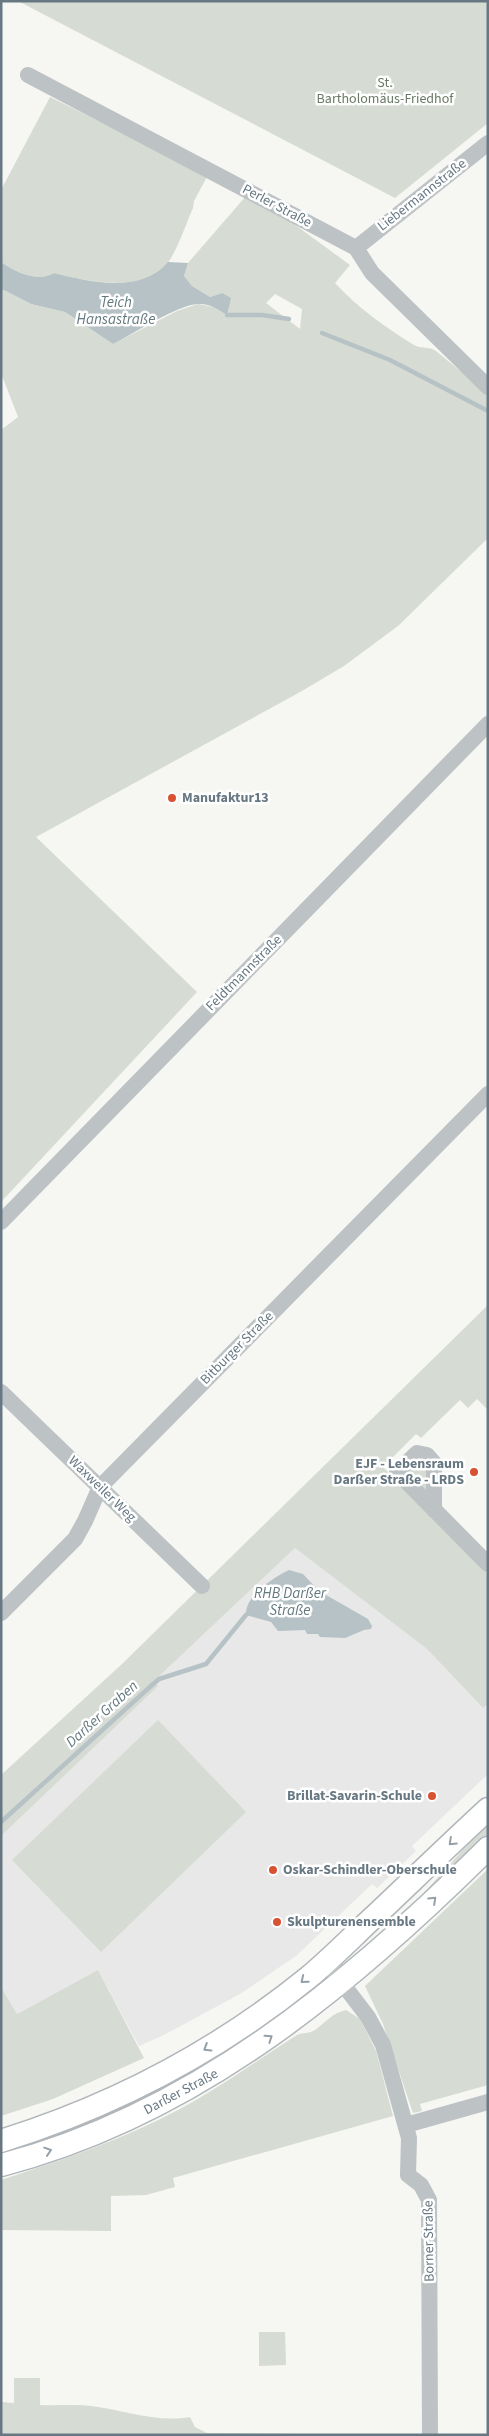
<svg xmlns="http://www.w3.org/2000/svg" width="489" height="2436" viewBox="0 0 489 2436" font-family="'Source Sans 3',sans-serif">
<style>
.built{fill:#e7e8e7}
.green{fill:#d6dbd3;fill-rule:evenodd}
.water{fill:#b6c2c5}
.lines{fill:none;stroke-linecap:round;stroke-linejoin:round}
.stream{stroke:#b6c2c5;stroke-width:4.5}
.secondary-casing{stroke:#b0b6ba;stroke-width:25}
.street{stroke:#bdc2c5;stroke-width:16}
.secondary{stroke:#fff;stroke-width:22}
.oneway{stroke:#95a0a8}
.poi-dot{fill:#d85132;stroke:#fff;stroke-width:2}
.labels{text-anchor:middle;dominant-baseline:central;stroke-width:5;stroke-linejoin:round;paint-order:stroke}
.park-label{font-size:14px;fill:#6b7a66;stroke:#fff}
.street-label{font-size:14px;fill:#677883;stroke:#fff}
.poi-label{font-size:14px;font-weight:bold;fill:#677883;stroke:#fff;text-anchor:start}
.water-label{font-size:15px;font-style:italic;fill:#63797f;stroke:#fff}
</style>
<rect width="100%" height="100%" fill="#f6f6f3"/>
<path class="built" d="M 295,1548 L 427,1649 L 483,1708 L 488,1704 L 488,1774 L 412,1846 L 416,1851 L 377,1888 L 372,1884 L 296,1956 L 240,1994 L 162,2036 L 139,2046 L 98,1970 L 17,2014 L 1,1987 L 1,1836 L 157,1686 L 154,1681 Z"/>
<path class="green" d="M 18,1 L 488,1 L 488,123 L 395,198 Z
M 50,97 L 208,175 L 194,201 L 193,208 C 185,226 178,249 167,264 C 144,294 86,281 54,273 C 37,283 16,272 1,262 L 1,190 Z
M 246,196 L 283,216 L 350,265 L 335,283 C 357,307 386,328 414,345 C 421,349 429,346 436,351 L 488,394 L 488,538 L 398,626 L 344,666 L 302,691 L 36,837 L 197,992 L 1,1202 L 1,430 L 18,417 L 1,373 L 1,291 L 4,290 L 31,304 L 65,312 L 113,344 L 177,311 L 198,304 L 214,307 L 222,293 L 210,297 L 192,286 L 184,276 L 188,263 ZM 275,294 L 302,309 L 300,329 L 266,303 Z
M 488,1305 L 488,1410 L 477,1399 L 468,1408 L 460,1400 L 421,1438 L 416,1434 L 383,1467 L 488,1574 L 488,1704 L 483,1708 L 427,1649 L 295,1548 L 154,1681 L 158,1686 L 1,1836 L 1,1775 L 122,1664 Z
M 420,1460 L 428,1467 L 426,1495 L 408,1474 L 410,1466 Z
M 158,1720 L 246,1812 L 101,1952 L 12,1860 Z
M 488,1822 L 488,1833 L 463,1863 L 353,1958 L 422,1895 Z
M 488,1869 L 488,2085 L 420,2104 L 422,2111 L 413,2113 L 383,2024 L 365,1986 Z
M 98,1970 L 144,2058 L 53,2099 L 1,2116 L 1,1987 L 17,2014 Z
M 293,1998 L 300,2007 L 240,2048 L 133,2108 L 1,2158 L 1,2153 L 48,2139 L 101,2115 Z
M 346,2010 L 360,2019 L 376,2051 L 393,2116 L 173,2178 L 175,2187 L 146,2195 L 111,2196 L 111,2231 L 1,2230 L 1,2180 C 62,2160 122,2140 178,2110 C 220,2088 257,2060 297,2035 C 303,2032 310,2034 315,2030 C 326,2022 332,2013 346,2010 Z
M 259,2332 L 285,2332 L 286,2365 L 259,2366 Z
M 14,2378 L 40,2378 L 40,2405 C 57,2406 74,2404 91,2406 C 124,2410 156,2423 190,2417 L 195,2427 L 207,2433 L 386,2435 L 1,2435 L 1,2402 L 14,2403 Z"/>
<path class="water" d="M 1,262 C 16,272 37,283 54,273 C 90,282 142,294 168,262 L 188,263 L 184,276 L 192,286 L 210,297 L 222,293 L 231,298 L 227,315 C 218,309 209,303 198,304 C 177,305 133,334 113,344 L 65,312 L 31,304 L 4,290 L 1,291 Z
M 289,1570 L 303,1574 L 319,1591 L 368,1619 L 372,1626 L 371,1629 L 364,1630 L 345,1638 L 320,1637 L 318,1634 L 307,1634 L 305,1630 L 278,1631 L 271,1622 L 246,1615 C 245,1595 273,1578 289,1570 Z"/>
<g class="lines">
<path class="stream" d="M 227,315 L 262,315 L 289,319
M 322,333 L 390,360 L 488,411
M 1,1822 L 152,1685 L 159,1679 L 206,1664 L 246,1615"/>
<defs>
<path id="secondary" d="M 1,2141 C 113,2106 218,2051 309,1977 C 333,1957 355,1934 378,1913 C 415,1878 451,1843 488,1809
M 1,2165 C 194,2115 349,1986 488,1848"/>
</defs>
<use href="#secondary" class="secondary-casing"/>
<path class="street" d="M 28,75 L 356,248 L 372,273 L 488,387
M 356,248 L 488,143
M 1,1222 L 488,724
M 1,1392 L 202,1586
M 434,1510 L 434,1463 L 427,1455 L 417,1453 L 397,1472 L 488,1564
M 1,1613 L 75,1539 L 85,1521 L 100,1487 L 488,1094
M 326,1962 L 368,2017 L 383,2045 L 409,2138 L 408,2175 L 421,2185 L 429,2200 L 430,2435
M 406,2125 L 488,2102"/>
<use href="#secondary" class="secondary"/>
</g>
<defs><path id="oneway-chevron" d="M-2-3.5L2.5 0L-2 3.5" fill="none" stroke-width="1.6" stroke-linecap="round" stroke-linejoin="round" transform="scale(1.25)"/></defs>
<g class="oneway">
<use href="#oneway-chevron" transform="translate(452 1842) rotate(137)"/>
<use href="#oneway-chevron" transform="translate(433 1900) rotate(-43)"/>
<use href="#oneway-chevron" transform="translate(304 1980) rotate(141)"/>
<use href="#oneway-chevron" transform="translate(269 2038) rotate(-34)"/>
<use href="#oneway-chevron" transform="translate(207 2048) rotate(148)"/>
<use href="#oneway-chevron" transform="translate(48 2151) rotate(-18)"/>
</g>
<g class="poi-dot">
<circle cx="172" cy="798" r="5"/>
<circle cx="474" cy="1472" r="5"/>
<circle cx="432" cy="1796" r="5"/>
<circle cx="273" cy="1870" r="5"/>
<circle cx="277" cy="1922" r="5"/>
</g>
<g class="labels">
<g class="park-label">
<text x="385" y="83">St.<tspan x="385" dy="16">Bartholomäus-Friedhof</tspan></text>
</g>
<g class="street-label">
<text transform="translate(422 195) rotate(-38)">Liebermannstraße</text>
<text transform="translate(277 206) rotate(28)">Perler Straße</text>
<text transform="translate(244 973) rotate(-45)">Feldtmannstraße</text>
<text transform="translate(237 1348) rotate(-45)">Bitburger Straße</text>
<text transform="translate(102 1489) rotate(44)">Waxweiler Weg</text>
<text transform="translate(181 2092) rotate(-28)">Darßer Straße</text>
<text transform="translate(429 2241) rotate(-91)">Borner Straße</text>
</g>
<g class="poi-label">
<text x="182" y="798">Manufaktur13</text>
<text x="464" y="1464" text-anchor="end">EJF - Lebensraum<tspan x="464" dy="16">Darßer Straße - LRDS</tspan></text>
<text x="422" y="1796" text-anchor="end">Brillat-Savarin-Schule</text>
<text x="283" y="1870">Oskar-Schindler-Oberschule</text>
<text x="287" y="1922">Skulpturenensemble</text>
</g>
<g class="water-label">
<text x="116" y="302">Teich<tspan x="116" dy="17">Hansastraße</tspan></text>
<text x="290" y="1593">RHB Darßer<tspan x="290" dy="17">Straße</tspan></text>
<text transform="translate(102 1714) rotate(-42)">Darßer Graben</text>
</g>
</g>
<rect width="489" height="2436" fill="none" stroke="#677883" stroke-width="5"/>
</svg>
